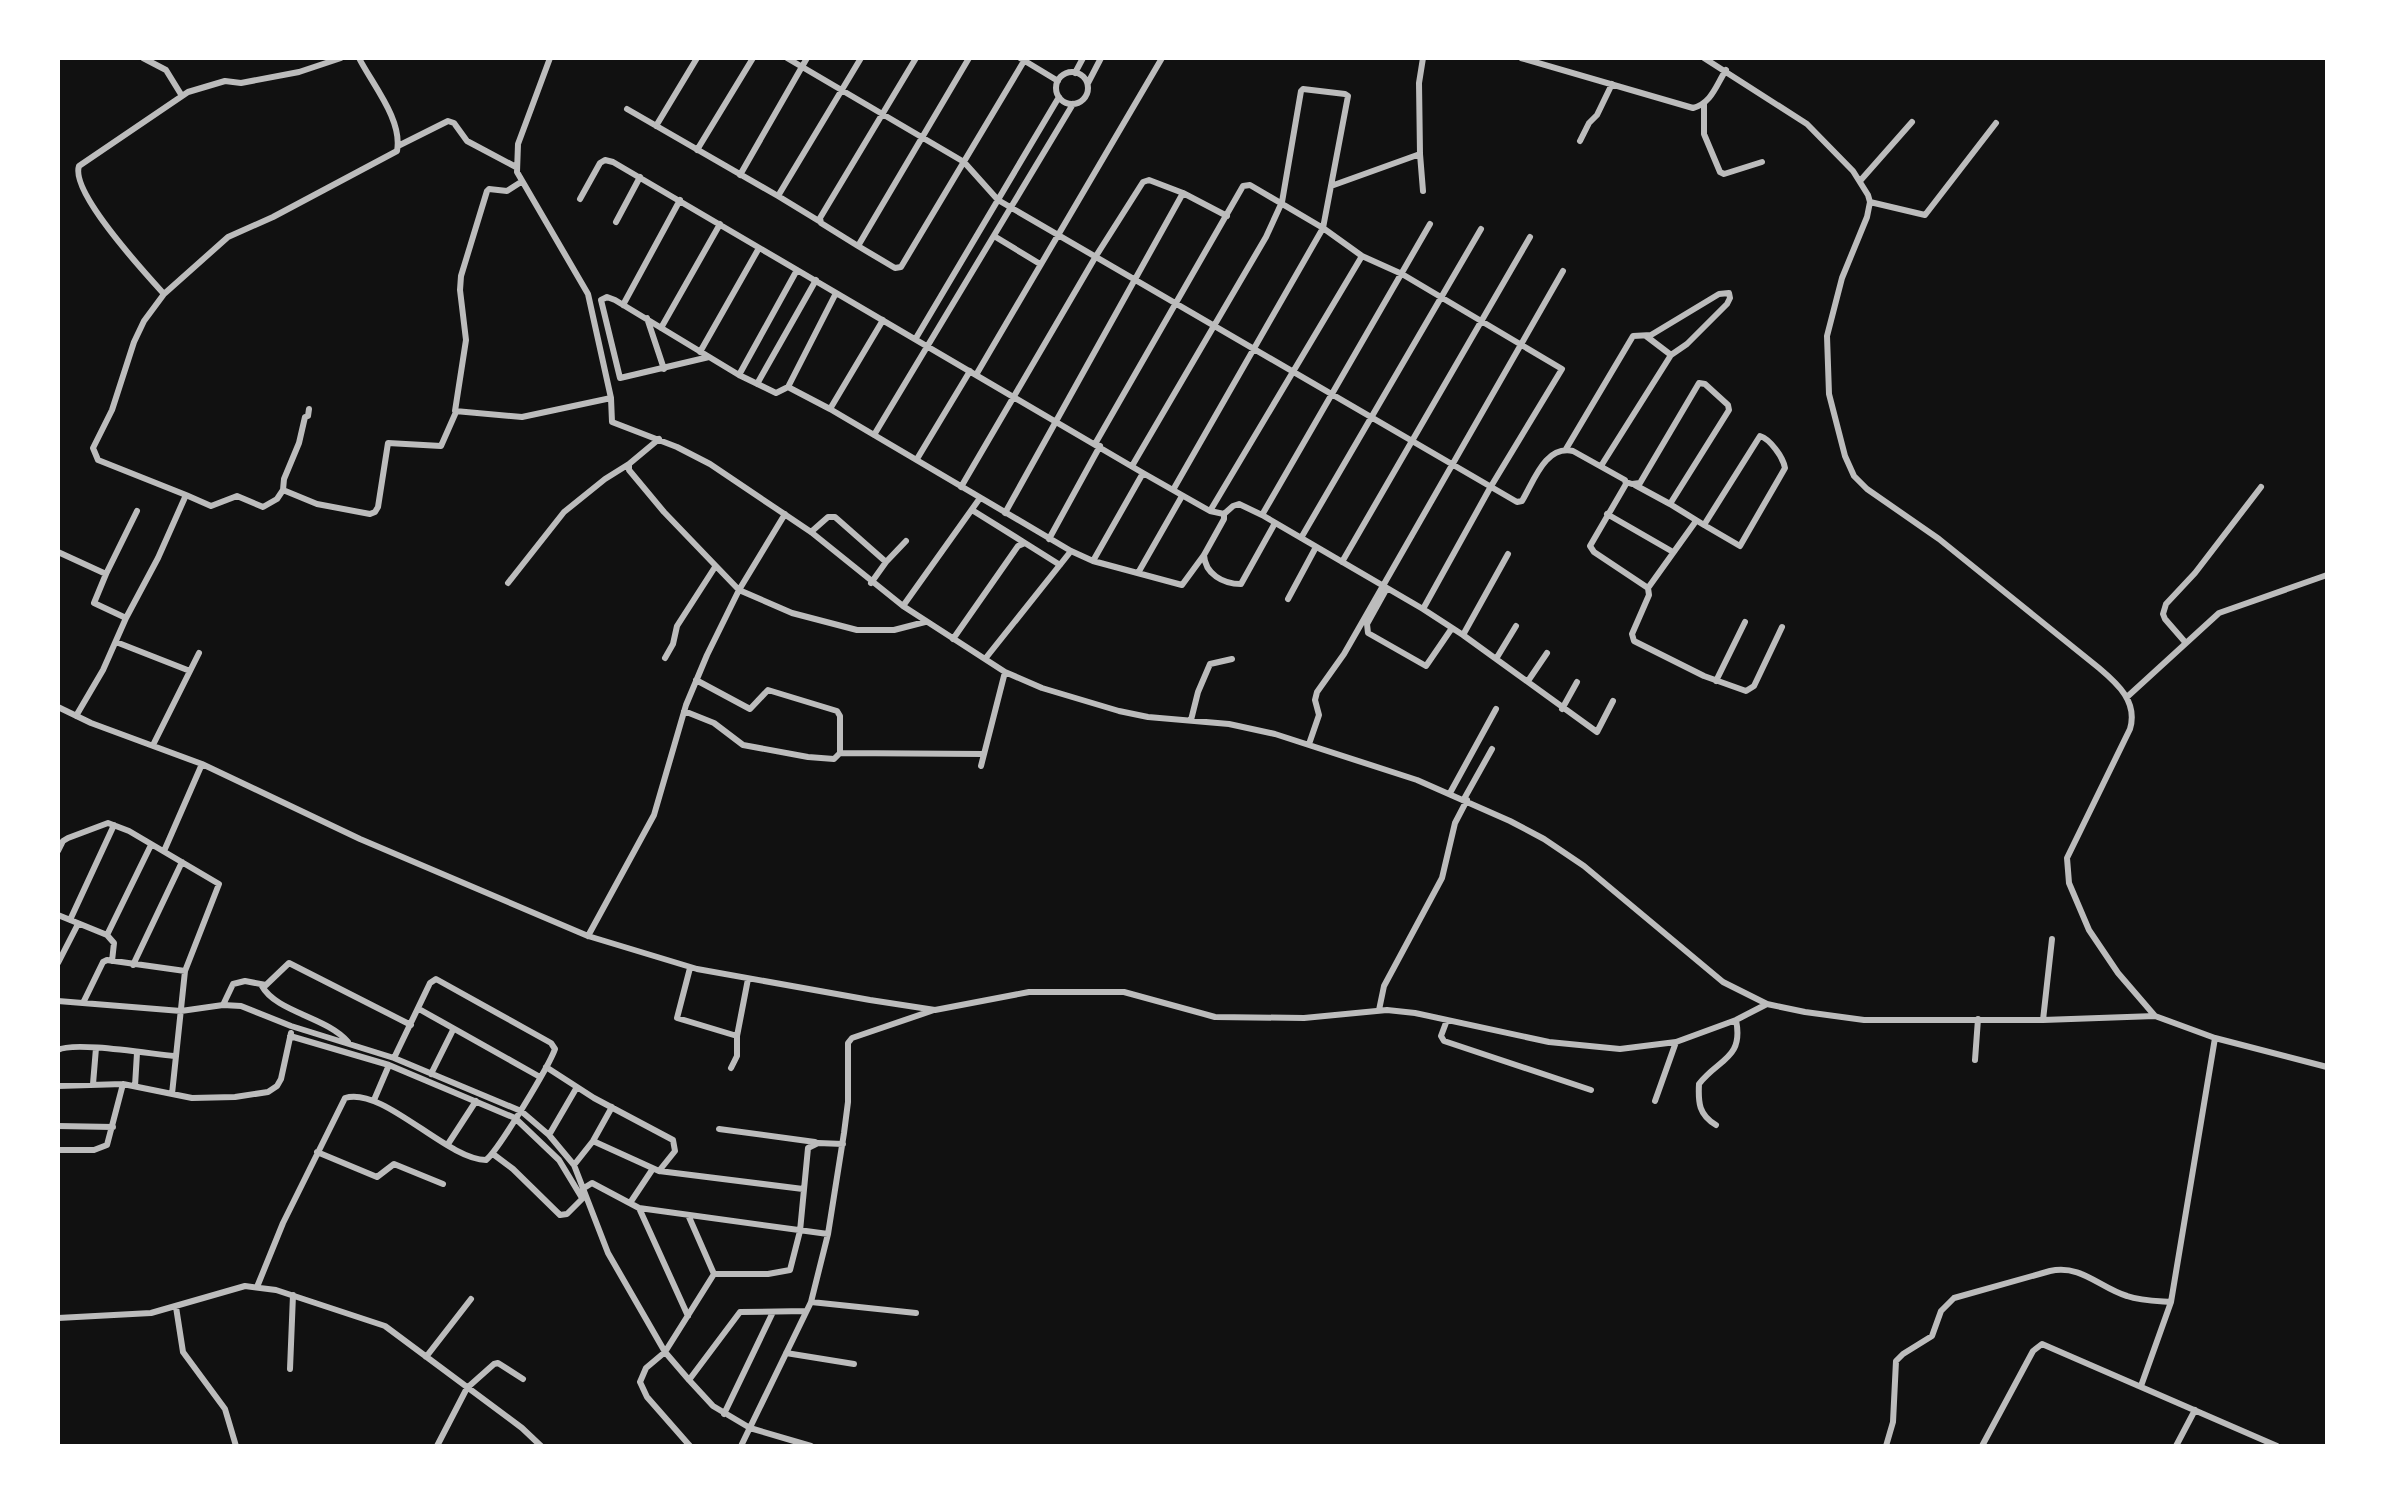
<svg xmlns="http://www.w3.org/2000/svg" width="2385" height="1504" viewBox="0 0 2385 1504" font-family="Karla,sans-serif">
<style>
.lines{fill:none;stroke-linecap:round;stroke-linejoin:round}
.minor{stroke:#bcbcbc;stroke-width:6}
</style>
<rect width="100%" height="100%" fill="#111"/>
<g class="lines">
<path class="minor" d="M 143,58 L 166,70 L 182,96
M 550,58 L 518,144 L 517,172 L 588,294 L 611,398 L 612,422 L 677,447 L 710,464 L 811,532 L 903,606 L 1005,672 L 1042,688 L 1119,711 L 1148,717 L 1229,724 L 1275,734 L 1417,780 L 1510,821 L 1544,839 L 1584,866 L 1723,982 L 1767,1004 L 1805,1012 L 1864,1020 L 2043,1020 L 2155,1016
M 787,58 L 964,162 L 998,200 L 1517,502 L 1522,501 C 1534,481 1545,445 1573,451 L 1625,480 L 1626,484 L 1590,546 L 1594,552 L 1648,588 L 1649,595 L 1632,634 L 1634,641 L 1704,676 L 1746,691 L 1754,686 L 1782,627
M 969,58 L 858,246 L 895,268 L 901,267 L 1024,61
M 1020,58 L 1058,81
M 1521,58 L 1693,108 C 1712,103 1716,85 1726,70
M 1704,58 L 1807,124 L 1853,171 L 1868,195 L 1870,202 L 1867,217 L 1842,278 L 1827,336 L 1829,394 L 1845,456 L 1854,476 L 1867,489 L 1939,539 L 2099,668 C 2118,684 2138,702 2130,729 L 2067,858 L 2069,883 L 2089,930 L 2118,973 L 2155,1016 L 2215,1038 L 2327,1067
M1056 88a16 16 0 1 1 32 0a16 16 0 1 1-32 0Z
M 1075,73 L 1083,58
M 1088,83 L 1101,58
M 1704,104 L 1704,134 L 1720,172 L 1724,174 L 1762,162
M 627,109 L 778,196 L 861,58
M 656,126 L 697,58
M 1580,141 L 1589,123 L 1597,115 L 1612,84
M 398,146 L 448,121 L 454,123 L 467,141 L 516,167
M 697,150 L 753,58
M 1420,154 L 1423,191
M 740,175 L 807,58
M 1860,181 L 1912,122
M 521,182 L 507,191 L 489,189 L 487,191 L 461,276 L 460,290 L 466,340 L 455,411 L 522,417 L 611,398
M 1331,186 L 1420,154 L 1419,83 L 1423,58
M 778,196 L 819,221
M 580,199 L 600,163 L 605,160 L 613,162 L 1143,473 L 1210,511 L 1224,514 L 1224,519 L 1204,555 L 1182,585 L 1093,561 L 1071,551 L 830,409 L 788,387
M 1870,202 L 1925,215 L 1996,123
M 616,222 L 640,177
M 994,236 L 1040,264
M 858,246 L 821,223 L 820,218 L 916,58
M 164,294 C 145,273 70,192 79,166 L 188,92 L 225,81 L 241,83 L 299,72 L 341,58
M 623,305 L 680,200
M 647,318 L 664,369
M 661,328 L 720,224
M 1646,336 L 1671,355
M 916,338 L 1059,97
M 700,352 L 759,248
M 709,357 L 620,378 L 601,300 L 607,297 L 615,300 L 739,375 L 776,393 L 788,387 L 836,293
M 739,375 L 797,270
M 976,375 L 1162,58
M 757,384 L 816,280
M 309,409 L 308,416 L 305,417 L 299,443 L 284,479 L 283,490 L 317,504 L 370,514 L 375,512 L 378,507 L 388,443 L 441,446 L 456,412
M 830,409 L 883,320
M 874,435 L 1073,104
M 659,439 L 629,464 L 629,470 L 664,512 L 739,590 L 792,613 L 857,630 L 894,630 L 925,622
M 1095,444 L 1243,186 L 1250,185 L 1323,228 L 1362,256 L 1402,274 L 1562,369 L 1490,488 L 1423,609
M 1566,449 L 1633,336 L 1651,335 L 1719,294 L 1729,293 L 1730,298 L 1727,304 L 1687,344 L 1671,355 L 1601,466
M 917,459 L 970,371
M 1132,466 L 1266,237 L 1282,202 L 1301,91 L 1303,89 L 1345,94 L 1348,96 L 1323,228 L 1173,490
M 1626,482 L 1632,484 L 1640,483 L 1699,383 L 1705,384 L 1728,405 L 1729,410 L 1670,504 L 1635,485
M 961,487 L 1096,256 L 1143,182 L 1149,180 L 1183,193
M 186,495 L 211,506 L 237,496 L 263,507 L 277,499 L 283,490
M 1670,504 L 1704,525 L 1760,436 C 1770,439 1783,457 1785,468 L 1740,546 L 1704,525
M 972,510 L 1025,543
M 1210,511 L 1362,256
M 1005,513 L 1183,193 L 1227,216
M 1224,514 L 1233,506 L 1239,504 L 1262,515 L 1423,609 L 1463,635 L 1508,554
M 1607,514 L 1673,552
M 1262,515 L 1430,224
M 811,532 L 828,517 L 835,517 L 886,562
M 1301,538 L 1481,229
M 1049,539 L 1100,446
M 58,552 L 106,574 L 94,603 L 126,618 L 103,670 L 76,716
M 1204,555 C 1205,574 1223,584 1241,584 L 1275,523
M 1093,561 L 1143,473
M 1342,562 L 1530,237
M 1138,573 L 1182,496
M 106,574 L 137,511
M 508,583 L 564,512 L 605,479 L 629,464
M 871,583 L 886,562 L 906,541
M 1387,588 L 1367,624 L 1368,633 L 1426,666 L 1452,628
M 1648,588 L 1696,521
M 1288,599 L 1316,547
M 903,606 L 980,498
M 126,618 L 158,558 L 186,495 L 98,460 L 93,448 L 112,410 L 134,342 L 144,321 L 164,294 L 228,237 L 273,217 L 397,151 C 403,120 372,84 359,58
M 1463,635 L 1597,732 L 1613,701
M 953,639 L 1018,546 L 1025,543 L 1060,565
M 116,642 L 190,671
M 2185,642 L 2165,619 L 2163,614 L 2166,604 L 2195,573 L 2261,487
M 665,658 L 673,644 L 677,626 L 715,567
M 985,659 L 1071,551
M 1496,659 L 1516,626
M 696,680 L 750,709 L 768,690 L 837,711 L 840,716 L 840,753
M 1528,681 L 1547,653
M 1716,681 L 1745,622
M 2127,697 L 2219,613 L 2327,575
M 58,707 L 91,723 L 202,764 L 360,839 L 588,936 L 697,969 L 870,1000 L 935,1010 L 1029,992 L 1124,992 L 1215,1017 L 1304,1018 L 1387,1010 L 1415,1013 L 1549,1042 L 1620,1049 L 1676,1042 L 1736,1020 L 1767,1004
M 1562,709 L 1577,682
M 684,711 L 714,723 L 743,745 L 808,757 L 834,759 L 840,753 L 983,754
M 1191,720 L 1198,692 L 1210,664 L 1232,659
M 1309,744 L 1319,715 L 1315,700 L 1317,692 L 1344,654 L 1563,271
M 153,745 L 199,653
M 981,766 L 1005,672
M 1450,793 L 1496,709
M 1464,799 L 1492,749
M 58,851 L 63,841 L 68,838 L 108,823 L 129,831 L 219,884 L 185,971 L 172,1094
M 164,851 L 202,764
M 58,915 L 107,935 L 114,943 L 112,961
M 70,920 L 114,825
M 107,935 L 151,845
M 588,936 L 654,815 L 686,705 L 707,655 L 739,590 L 785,514
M 58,963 L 78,924
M 133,965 L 182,862
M 690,968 L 677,1018 L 737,1036 L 737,1056 L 731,1068
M 262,986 C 276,1012 327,1017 348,1042
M 58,1001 L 181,1011 L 223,1005 L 241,1006 L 291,1026 L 394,1058 L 521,1111 L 549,1135 L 574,1165 L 608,1253 L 665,1352 L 689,1380 L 713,1406 L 750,1428 L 811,1446
M 83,1003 L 103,962 L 107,960 L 185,971
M 223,1005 L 233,984 L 245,981 L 266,985 L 289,963 L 411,1025
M 419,1009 L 540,1077
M 1379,1010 L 1384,986 L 1442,878 L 1455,823 L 1467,800
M 1447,1020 L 1441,1036 L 1444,1041 L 1591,1090
M 2043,1020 L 2052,939
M 290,1036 L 389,1065 L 515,1118 L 559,1160 L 582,1198
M 737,1036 L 748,979
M 58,1050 C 74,1041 151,1054 174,1056
M 1975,1060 L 1978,1019
M 546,1067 L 594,1098 L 673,1140 L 675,1151 L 659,1171
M 431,1074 L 453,1030
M 93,1084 L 96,1048
M 58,1086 L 123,1084 L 192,1098 L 235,1097 L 268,1092 L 277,1086 L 281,1079 L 291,1033
M 135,1086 L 137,1053
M 374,1100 L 389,1065
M 1655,1101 L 1676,1042
M 1716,1125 C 1699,1115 1698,1103 1699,1084 C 1718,1059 1744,1059 1736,1020
M 58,1126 L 113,1127
M 719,1129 L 815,1142
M 549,1135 L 577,1087
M 593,1141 L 659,1171 L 803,1189
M 448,1144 L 476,1101
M 58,1150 L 94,1150 L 107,1145 L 123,1084
M 317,1152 L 377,1177 L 394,1164 L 443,1184
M 493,1154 L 513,1169 L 560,1215 L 567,1214 L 583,1198
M 574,1165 L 593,1141 L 612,1107
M 584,1188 L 592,1183 L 639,1208 L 828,1234
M 630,1203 L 652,1170
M 639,1208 L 688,1316
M 689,1217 L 714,1274 L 665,1352 L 646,1368 L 640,1382 L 647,1397 L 690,1446
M 714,1274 L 768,1274 L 790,1270 L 800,1231 L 808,1148 L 818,1143 L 843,1144
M 257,1287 L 283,1223 L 345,1098 C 383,1086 447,1160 486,1160 C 498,1151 549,1066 555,1049 L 551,1043 L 436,979 L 430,983 L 394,1058
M 811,1302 L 916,1313
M 176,1307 L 183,1352 L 225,1409 L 236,1446
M 58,1318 L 151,1313 L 245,1286 L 276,1290 L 385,1326 L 522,1428 L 541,1446
M 786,1353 L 854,1364
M 426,1357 L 471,1299
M 290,1369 L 293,1295
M 689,1380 L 740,1312 L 806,1311
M 2141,1386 L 2171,1302 L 2215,1038
M 724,1414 L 773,1312
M 437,1446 L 467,1388 L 494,1364 L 498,1363 L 523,1379
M 741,1446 L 811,1302 L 828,1234 L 844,1133 L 848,1102 L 848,1043 L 852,1038 L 934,1010
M 1886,1446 L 1893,1422 L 1896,1361 L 1903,1354 L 1932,1336 L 1941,1311 L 1954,1298 L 2050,1271 C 2081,1264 2100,1288 2127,1296 C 2141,1301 2157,1301 2171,1302
M 1982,1446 L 2033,1351 L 2042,1344 L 2277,1446
M 2176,1446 L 2195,1410"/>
</g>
<rect width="2385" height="1504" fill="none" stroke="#ffffff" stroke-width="120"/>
</svg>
